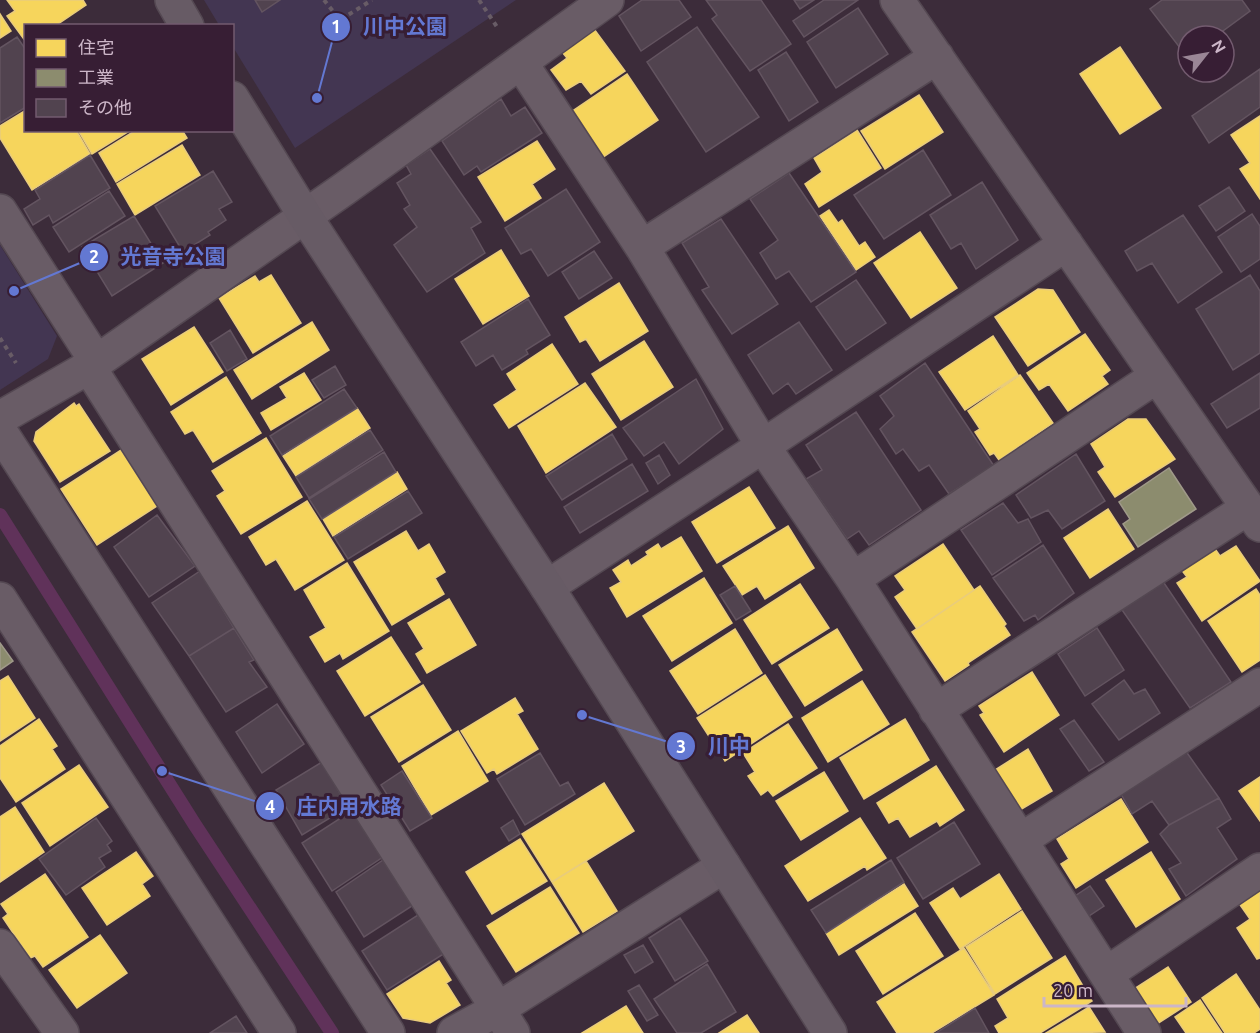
<svg xmlns="http://www.w3.org/2000/svg" width="1260" height="1033" viewBox="0 0 1260 1033" font-family="Ubuntu,'Noto Sans JP',sans-serif">
<style>
.green{fill:#433652}
.homes{fill:#f6d55c;stroke:#e9cc7c;stroke-width:1.5}
.industry{fill:#8c8c6e;stroke:#9f9989;stroke-width:1.5}
.lines{fill:none;stroke-linecap:round;stroke-linejoin:round}
.stream{stroke:#60325a;stroke-width:14}
.building{fill:#51434f;stroke:#635460;stroke-width:1.5}
.street-casing{stroke:#544852;stroke-width:36}
.secondary-casing{stroke:#544852;stroke-width:36}
.path{stroke:#685c66;stroke-width:4;stroke-dasharray:4.5 4.5;stroke-linecap:butt}
.street{stroke:#695c66;stroke-width:33}
.secondary{stroke:#675b65;stroke-width:33}
.leader{fill:none;stroke:#6378d2;stroke-width:2}
.callout-dot{fill:#6378d2;stroke:#371e34;stroke-width:2}
.mark-label{font-size:18px;text-anchor:middle;font-weight:bold;fill:#fff}
.callout-label{font-size:21px;text-anchor:middle;font-weight:bold;fill:#6378d2;stroke:#371e34;stroke-width:6;stroke-linejoin:round;paint-order:stroke}
</style>
<rect width="100%" height="100%" fill="#3c2c3a"/>
<path class="green" d="M 204,0 L 516,0 L 295,148 L 233,47 L 232,26 L 219,25 Z
M 0,245 L 57,336 L 48,359 L 0,390 Z"/>
<path class="homes" d="M 7,0 L 83,0 L 86,5 L 55,26 L 26,26 L 26,42 L 7,16 L 15,11 Z
M 0,14 L 11,31 L 0,38 Z
M 594,29 L 625,71 L 591,94 L 581,81 L 566,90 L 551,70 L 567,58 L 562,52 Z
M 1120,47 L 1161,108 L 1120,134 L 1080,74 Z
M 627,74 L 658,120 L 599,160 L 571,112 Z
M 919,95 L 943,132 L 885,169 L 861,131 Z
M 26,110 L 26,130 L 76,130 L 90,154 L 32,190 L 0,138 L 0,126 Z
M 1260,116 L 1260,199 L 1240,169 L 1250,163 L 1231,135 Z
M 78,130 L 131,130 L 92,154 Z
M 136,130 L 182,130 L 187,138 L 116,182 L 99,153 Z
M 857,130 L 881,168 L 819,207 L 805,184 L 822,172 L 814,158 Z
M 537,141 L 555,169 L 532,184 L 541,198 L 505,221 L 478,177 Z
M 182,145 L 200,175 L 135,215 L 117,184 Z
M 829,210 L 838,223 L 842,220 L 859,246 L 865,242 L 875,257 L 856,270 L 820,216 Z
M 920,232 L 957,288 L 911,318 L 874,263 Z
M 501,250 L 529,296 L 483,324 L 455,279 Z
M 271,275 L 301,323 L 253,353 L 219,298 L 255,276 L 259,282 Z
M 619,283 L 648,331 L 600,361 L 586,339 L 580,342 L 565,317 Z
M 1038,289 L 1053,290 L 1080,332 L 1028,366 L 995,317 Z
M 312,322 L 329,350 L 252,399 L 234,370 Z
M 194,327 L 223,372 L 171,405 L 142,359 Z
M 1085,334 L 1110,370 L 1102,376 L 1108,384 L 1068,411 L 1049,384 L 1039,390 L 1027,373 Z
M 993,336 L 1018,375 L 965,410 L 939,372 Z
M 644,341 L 673,387 L 621,420 L 592,374 Z
M 552,344 L 578,384 L 509,428 L 494,405 L 517,390 L 507,374 Z
M 304,373 L 321,400 L 271,430 L 261,413 L 287,398 L 280,387 Z
M 1020,375 L 1053,423 L 999,460 L 994,453 L 990,455 L 975,432 L 980,429 L 968,411 Z
M 226,377 L 261,433 L 213,462 L 193,430 L 185,434 L 171,412 Z
M 585,383 L 616,427 L 546,473 L 518,426 Z
M 74,403 L 76,406 L 79,404 L 110,451 L 60,482 L 34,441 L 36,432 Z
M 357,408 L 370,428 L 296,476 L 283,456 Z
M 1128,419 L 1146,419 L 1175,459 L 1115,497 L 1098,472 L 1105,467 L 1091,444 Z
M 266,438 L 302,497 L 241,534 L 217,496 L 225,491 L 212,471 Z
M 121,450 L 157,506 L 97,545 L 61,489 Z
M 397,472 L 407,489 L 333,536 L 323,519 Z
M 749,487 L 775,528 L 717,563 L 692,522 Z
M 307,501 L 344,560 L 295,590 L 276,559 L 266,565 L 249,537 Z
M 1108,509 L 1134,549 L 1090,578 L 1064,538 Z
M 788,526 L 814,568 L 765,599 L 757,586 L 742,595 L 723,566 Z
M 406,531 L 418,551 L 429,544 L 445,572 L 435,578 L 444,594 L 392,625 L 354,562 Z
M 681,537 L 702,571 L 627,617 L 610,588 L 621,582 L 613,570 L 628,560 L 631,566 L 648,555 L 646,552 L 658,544 L 661,549 Z
M 943,544 L 974,590 L 917,629 L 895,597 L 905,590 L 895,576 Z
M 1213,546 L 1220,556 L 1236,546 L 1260,581 L 1202,621 L 1177,583 L 1187,577 L 1180,568 Z
M 347,563 L 389,631 L 343,659 L 340,653 L 325,662 L 310,637 L 326,628 L 304,590 Z
M 704,578 L 732,623 L 672,661 L 643,616 Z
M 800,584 L 829,628 L 772,664 L 744,620 Z
M 980,586 L 1006,624 L 1004,626 L 1010,635 L 968,663 L 969,665 L 945,681 L 912,632 Z
M 1256,589 L 1260,595 L 1260,660 L 1242,672 L 1208,621 Z
M 449,599 L 476,645 L 427,673 L 416,654 L 424,649 L 408,623 Z
M 735,629 L 762,673 L 698,714 L 670,671 Z
M 837,629 L 862,670 L 805,706 L 779,665 Z
M 391,637 L 420,682 L 365,716 L 337,671 Z
M 1032,672 L 1059,715 L 1004,752 L 980,715 L 984,713 L 979,706 Z
M 765,675 L 792,717 L 725,761 L 697,718 Z
M 8,676 L 35,718 L 0,741 L 0,681 Z
M 862,681 L 889,724 L 828,762 L 802,718 Z
M 423,685 L 451,730 L 399,762 L 371,717 Z
M 515,698 L 523,711 L 517,714 L 538,749 L 497,774 L 494,769 L 487,773 L 461,731 Z
M 39,719 L 57,746 L 52,749 L 65,769 L 16,802 L 0,778 L 0,746 Z
M 905,719 L 929,760 L 864,799 L 840,758 Z
M 788,724 L 817,768 L 773,796 L 768,790 L 761,795 L 748,776 L 755,772 L 743,753 Z
M 458,731 L 488,781 L 431,815 L 402,766 Z
M 1028,749 L 1052,791 L 1020,810 L 995,770 Z
M 79,765 L 108,807 L 50,846 L 22,803 Z
M 936,766 L 964,810 L 940,826 L 937,821 L 910,837 L 898,818 L 889,823 L 877,803 Z
M 824,772 L 848,811 L 801,840 L 776,801 Z
M 1260,777 L 1260,821 L 1239,791 Z
M 604,783 L 634,831 L 552,882 L 522,834 Z
M 1121,799 L 1148,842 L 1076,888 L 1061,864 L 1069,859 L 1057,839 Z
M 15,807 L 44,852 L 0,882 L 0,817 Z
M 860,818 L 886,858 L 867,870 L 865,866 L 808,901 L 785,866 Z
M 520,839 L 547,881 L 492,914 L 466,872 Z
M 136,852 L 153,876 L 142,884 L 150,896 L 107,925 L 82,888 Z
M 1151,852 L 1180,899 L 1136,927 L 1106,880 Z
M 586,861 L 617,911 L 583,932 L 552,882 Z
M 45,874 L 88,937 L 43,967 L 35,956 L 30,958 L 3,918 L 8,914 L 1,904 Z
M 999,874 L 1021,909 L 960,949 L 930,903 L 953,888 L 960,899 Z
M 904,884 L 918,906 L 839,955 L 826,933 Z
M 550,887 L 579,933 L 516,972 L 487,926 Z
M 1260,887 L 1260,958 L 1257,959 L 1237,928 L 1250,919 L 1238,902 Z
M 1022,911 L 1052,958 L 995,994 L 966,947 Z
M 915,913 L 943,956 L 883,994 L 856,951 Z
M 100,935 L 127,973 L 77,1008 L 49,970 Z
M 964,948 L 994,995 L 932,1033 L 897,1033 L 877,1002 Z
M 1065,956 L 1092,1001 L 1040,1033 L 999,1033 L 995,1026 L 1008,1018 L 997,999 Z
M 439,961 L 451,980 L 446,983 L 460,1005 L 430,1023 L 403,1018 L 387,994 Z
M 1168,967 L 1191,1002 L 1157,1024 L 1134,989 Z
M 1236,974 L 1260,1010 L 1260,1029 L 1254,1033 L 1225,1033 L 1202,998 Z
M 1200,1000 L 1222,1033 L 1186,1033 L 1175,1017 Z
M 626,1006 L 643,1033 L 582,1033 Z
M 1089,1007 L 1105,1032 L 1046,1033 Z
M 747,1015 L 759,1033 L 719,1033 Z"/>
<path class="industry" d="M 1169,468 L 1196,509 L 1138,547 L 1123,524 L 1130,519 L 1119,502 Z
M 0,643 L 13,661 L 0,670 Z"/>
<g class="lines">
<path class="stream" d="M 0,515 L 195,825 L 332,1033"/>
</g>
<path class="building" d="M 255,0 L 280,0 L 262,12 Z
M 642,0 L 679,0 L 691,17 L 641,51 L 619,16 Z
M 706,0 L 761,0 L 791,44 L 750,71 L 712,19 L 717,15 Z
M 794,0 L 814,0 L 800,9 Z
M 824,0 L 858,0 L 804,37 L 793,21 Z
M 1162,0 L 1242,0 L 1250,11 L 1216,36 L 1188,36 L 1187,57 L 1150,9 Z
M 858,8 L 888,54 L 836,88 L 807,42 Z
M 697,27 L 759,117 L 706,152 L 647,62 Z
M 17,37 L 26,50 L 26,107 L 0,123 L 0,48 Z
M 786,52 L 818,102 L 789,121 L 758,70 Z
M 1260,69 L 1260,107 L 1209,143 L 1192,116 Z
M 501,99 L 511,116 L 525,107 L 542,133 L 481,172 L 477,166 L 464,175 L 442,141 Z
M 430,149 L 481,222 L 471,228 L 485,253 L 427,292 L 394,245 L 417,227 L 404,209 L 410,205 L 397,183 L 411,174 L 406,165 Z
M 923,150 L 951,195 L 884,239 L 854,195 Z
M 90,155 L 110,188 L 53,223 L 49,215 L 33,225 L 24,209 L 40,199 L 35,190 Z
M 213,171 L 232,202 L 219,209 L 226,220 L 208,232 L 210,235 L 183,252 L 155,206 Z
M 789,173 L 856,272 L 811,302 L 789,271 L 776,279 L 760,253 L 778,240 L 750,199 Z
M 982,182 L 1018,240 L 976,269 L 961,243 L 951,249 L 930,215 Z
M 1229,187 L 1245,211 L 1216,231 L 1199,206 Z
M 566,189 L 600,242 L 548,276 L 531,249 L 521,254 L 505,228 Z
M 109,191 L 125,216 L 69,252 L 53,227 Z
M 1252,214 L 1260,226 L 1260,259 L 1241,272 L 1218,237 Z
M 1183,215 L 1222,272 L 1178,303 L 1152,263 L 1137,271 L 1125,251 Z
M 134,216 L 163,263 L 112,296 L 82,247 Z
M 721,219 L 778,304 L 732,334 L 702,290 L 709,287 L 682,243 Z
M 594,251 L 612,278 L 579,299 L 562,272 Z
M 1250,275 L 1260,291 L 1260,353 L 1233,370 L 1196,309 Z
M 856,280 L 886,323 L 846,350 L 816,307 Z
M 528,299 L 550,335 L 526,350 L 528,354 L 502,370 L 493,355 L 476,366 L 461,342 Z
M 799,322 L 832,370 L 796,394 L 788,383 L 773,394 L 748,355 Z
M 230,330 L 247,359 L 227,371 L 210,343 Z
M 925,363 L 994,466 L 949,494 L 929,465 L 919,471 L 903,449 L 896,454 L 880,429 L 894,416 L 880,396 Z
M 335,366 L 346,385 L 324,398 L 312,380 Z
M 1260,373 L 1260,408 L 1227,428 L 1211,404 Z
M 696,379 L 723,429 L 679,464 L 664,442 L 644,456 L 623,428 Z
M 344,389 L 357,408 L 282,455 L 270,436 Z
M 856,412 L 921,510 L 869,545 L 859,531 L 847,539 L 806,479 L 822,470 L 806,445 Z
M 370,430 L 383,450 L 309,498 L 296,477 Z
M 612,434 L 627,459 L 562,500 L 546,476 Z
M 384,452 L 396,472 L 322,519 L 309,499 Z
M 1076,454 L 1105,501 L 1062,529 L 1048,510 L 1031,518 L 1016,495 Z
M 659,455 L 670,475 L 658,484 L 646,463 Z
M 632,464 L 648,491 L 580,533 L 564,507 Z
M 408,491 L 422,513 L 348,559 L 334,537 Z
M 1003,503 L 1018,523 L 1028,519 L 1041,542 L 992,575 L 961,530 Z
M 157,515 L 195,566 L 149,597 L 114,547 Z
M 1043,545 L 1074,593 L 1038,620 L 1035,615 L 1024,621 L 993,578 Z
M 200,571 L 234,628 L 189,656 L 152,603 Z
M 1162,580 L 1231,682 L 1190,708 L 1120,607 Z
M 735,586 L 751,611 L 736,620 L 720,595 Z
M 234,628 L 254,660 L 249,662 L 267,687 L 226,712 L 189,656 Z
M 1097,628 L 1124,670 L 1085,696 L 1058,654 Z
M 1124,680 L 1134,694 L 1145,689 L 1160,713 L 1119,740 L 1092,704 Z
M 277,704 L 304,744 L 262,773 L 236,732 Z
M 1074,720 L 1104,762 L 1089,771 L 1060,729 Z
M 1185,750 L 1219,798 L 1169,825 L 1152,801 L 1132,814 L 1121,794 Z
M 540,753 L 560,786 L 568,782 L 575,794 L 525,825 L 497,779 Z
M 322,762 L 348,807 L 302,835 L 276,790 Z
M 402,771 L 432,818 L 410,831 L 381,785 Z
M 1219,798 L 1231,819 L 1217,828 L 1237,859 L 1186,896 L 1169,869 L 1181,863 L 1160,834 L 1169,825 Z
M 353,810 L 383,857 L 332,891 L 302,843 Z
M 96,818 L 112,841 L 107,845 L 111,851 L 99,858 L 105,867 L 66,895 L 39,859 Z
M 513,820 L 520,834 L 509,841 L 501,828 Z
M 954,822 L 980,864 L 923,899 L 897,858 Z
M 386,858 L 415,904 L 364,937 L 336,892 Z
M 891,860 L 904,882 L 826,933 L 811,910 Z
M 1090,886 L 1104,906 L 1086,918 L 1072,898 Z
M 421,913 L 445,953 L 387,990 L 362,951 Z
M 680,918 L 708,961 L 675,981 L 649,938 Z
M 643,945 L 653,962 L 635,973 L 624,955 Z
M 707,964 L 736,1012 L 701,1033 L 677,1033 L 654,999 Z
M 639,985 L 658,1015 L 647,1021 L 628,991 Z
M 975,1008 L 989,1033 L 936,1033 Z
M 236,1016 L 247,1033 L 210,1033 Z"/>
<g class="lines">
<defs>
<path id="street" d="M 897,0 L 1260,525
M 521,63 L 642,247 L 763,446 L 853,579 L 1144,1033
M 0,211 L 96,361
M 642,247 L 937,57
M 89,367 L 513,1033
M 0,418 L 89,367 L 344,189 L 607,0
M 0,431 L 388,1033
M 853,579 L 1157,376
M 547,587 L 763,446 L 1066,244
M 0,599 L 279,1033
M 936,710 L 1248,508
M 1021,840 L 1260,685
M 0,946 L 62,1033
M 1106,974 L 1260,870
M 454,1033 L 498,1009 L 724,866"/>
<path id="secondary" d="M 172,0 L 187,26
M 232,98 L 305,216 L 547,587 L 830,1033"/>
</defs>
<use href="#street" class="street-casing"/>
<use href="#secondary" class="secondary-casing"/>
<path class="path" d="M 324,0 L 340,20 L 372,0
M 479,0 L 497,27
M 0,338 L 16,363"/>
<use href="#street" class="street"/>
<use href="#secondary" class="secondary"/>
</g>
<path class="leader" d="M317 98L336 27M14 291L94 257M582 715L681 746M162 771L270 806"/>
<g class="callout-dot">
<circle cx="317" cy="98" r="6"/>
<circle cx="14" cy="291" r="6"/>
<circle cx="582" cy="715" r="6"/>
<circle cx="162" cy="771" r="6"/>
<circle cx="336" cy="27" r="15"/>
<circle cx="94" cy="257" r="15"/>
<circle cx="681" cy="746" r="15"/>
<circle cx="270" cy="806" r="15"/>
</g>
<g class="mark-label">
<text x="336" y="33">1</text>
<text x="94" y="263">2</text>
<text x="681" y="753">3</text>
<text x="270" y="813">4</text>
</g>
<g class="callout-label">
<text x="405" y="34">川中公園</text>
<text x="173" y="264">光音寺公園</text>
<text x="729" y="754">川中</text>
<text x="349" y="814">庄内用水路</text>
</g>
<rect x="24" y="24" width="210" height="108" fill="#371e34" stroke="#735b6f" stroke-width="1.5"/>
<rect x="36" y="39" width="30" height="18" fill="#f6d55c" stroke="#735b6f" stroke-width="1.5"/>
<text x="78" y="54" font-size="18" fill="#ccb6c8">住宅</text>
<rect x="36" y="69" width="30" height="18" fill="#8c8c6e" stroke="#735b6f" stroke-width="1.5"/>
<text x="78" y="84" font-size="18" fill="#ccb6c8">工業</text>
<rect x="36" y="99" width="30" height="18" fill="#51434f" stroke="#735b6f" stroke-width="1.5"/>
<text x="78" y="114" font-size="18" fill="#ccb6c8">その他</text>
<g transform="translate(1206 54) rotate(59)"><circle r="28" fill="#371e34" stroke="#735b6f" stroke-width="1.5"/>
<path d="M0-4.5L10 22L0 15L-10 22Z" fill="#9a8696"/>
<text y="-9" font-size="16" font-weight="bold" text-anchor="middle" fill="#ccb6c8">N</text>
</g>
<path d="M1044 997v9h142v-9" fill="none" stroke="#ccb6c8" stroke-width="3"/>
<text x="1053" y="997" font-size="18" fill="#ccb6c8" stroke="#371e34" stroke-width="4.5" paint-order="stroke">20 m</text>
</svg>
